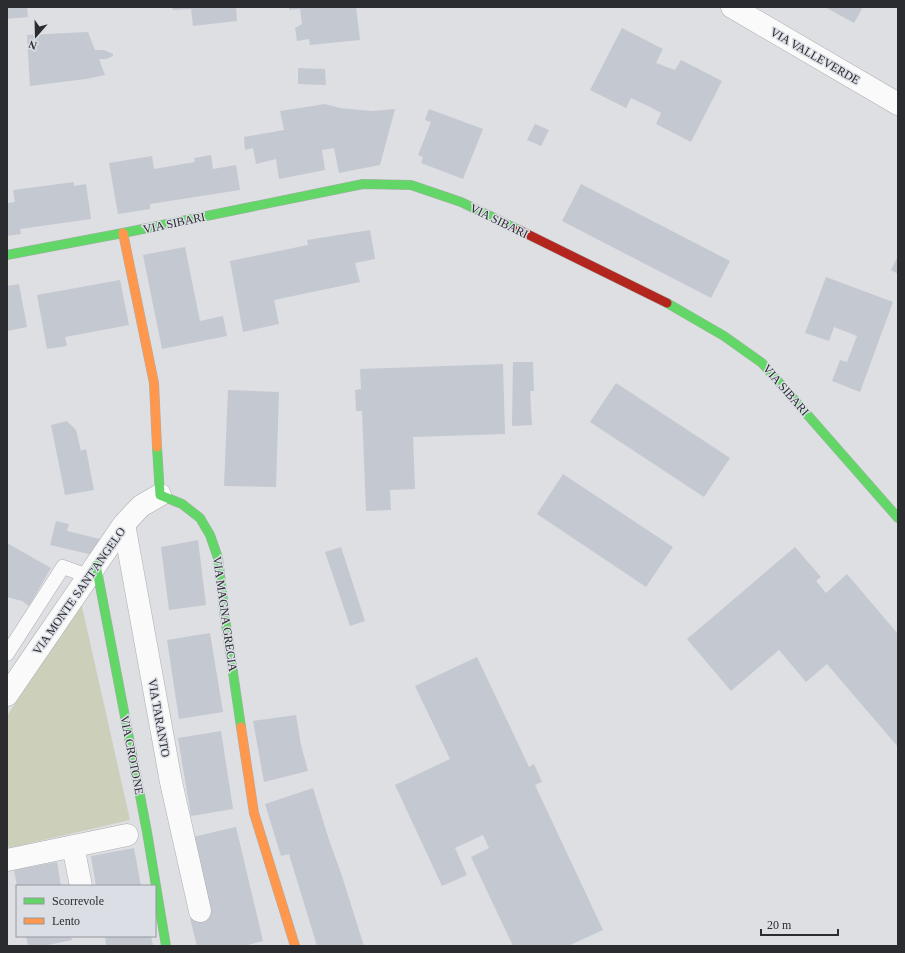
<svg xmlns="http://www.w3.org/2000/svg" width="905" height="953" viewBox="0 0 905 953" font-family="Georgia,serif">
<style>
.green{fill:#ccd0bb}
.building{fill:#c4c8d1}
.lines{fill:none;stroke-linecap:round;stroke-linejoin:round}
.lane-casing{stroke:#abacaf;stroke-width:15}
.street-casing{stroke:#abacaf;stroke-width:23}
.fast-casing{stroke:#abacaf;stroke-width:10}
.slow-casing{stroke:#abacaf;stroke-width:10}
.jam-casing{stroke:#abacaf;stroke-width:10}
.lane{stroke:#fafafb;stroke-width:14}
.street{stroke:#fafafb;stroke-width:22}
.fast{stroke:#63d668;stroke-width:9}
.slow{stroke:#ff974d;stroke-width:9}
.jam{stroke:#b3261e;stroke-width:9}
.labels{text-anchor:middle;dominant-baseline:central;stroke-width:3;stroke-linejoin:round;paint-order:stroke}
.street-label{font-size:12px;fill:#2b2c2f;stroke:#dbdee5}
</style>
<rect width="100%" height="100%" fill="#dddfe3"/>
<path class="green" d="M 81,602 L 130,820 L 9,848 L 7,842 L 7,716 Z"/>
<path class="building" d="M 7,7 L 27,7 L 28,17 L 7,19 Z
M 172,7 L 236,7 L 237,21 L 193,26 L 191,9 L 173,10 Z
M 289,7 L 356,7 L 360,40 L 310,45 L 309,39 L 297,41 L 295,28 L 302,24 L 300,9 L 289,10 Z
M 825,7 L 863,7 L 854,23 Z
M 622,28 L 663,49 L 656,63 L 675,70 L 681,60 L 722,81 L 691,142 L 656,124 L 661,113 L 648,106 L 631,98 L 626,108 L 590,90 Z
M 88,32 L 95,50 L 104,50 L 113,54 L 113,56 L 106,59 L 99,59 L 105,75 L 86,79 L 30,86 L 27,35 Z
M 298,68 L 325,69 L 326,85 L 298,84 Z
M 325,104 L 340,108 L 372,111 L 395,109 L 380,165 L 339,173 L 334,148 L 322,150 L 325,170 L 279,179 L 276,159 L 256,164 L 253,148 L 245,150 L 244,137 L 284,130 L 280,111 Z
M 429,109 L 483,129 L 463,179 L 421,163 L 423,157 L 418,155 L 431,122 L 425,120 Z
M 535,124 L 549,130 L 541,146 L 527,140 Z
M 211,155 L 213,169 L 236,165 L 240,190 L 150,204 L 150,209 L 118,214 L 109,163 L 152,156 L 154,169 L 195,162 L 194,158 Z
M 74,182 L 74,186 L 86,184 L 91,219 L 20,229 L 21,234 L 7,236 L 7,203 L 15,202 L 13,190 Z
M 581,184 L 730,261 L 711,298 L 562,221 Z
M 370,230 L 375,259 L 355,263 L 360,282 L 274,300 L 279,324 L 243,332 L 230,261 L 308,245 L 307,240 Z
M 185,247 L 200,321 L 223,316 L 227,336 L 162,349 L 143,255 Z
M 898,256 L 898,274 L 891,270 Z
M 826,277 L 893,302 L 860,392 L 832,381 L 840,360 L 847,362 L 857,336 L 834,327 L 829,341 L 805,333 Z
M 120,280 L 129,325 L 65,337 L 67,346 L 47,349 L 37,295 Z
M 19,284 L 27,327 L 7,331 L 7,286 Z
M 513,362 L 533,362 L 534,391 L 530,391 L 532,425 L 512,426 Z
M 503,364 L 505,434 L 413,437 L 415,489 L 390,490 L 391,510 L 366,511 L 362,411 L 356,411 L 355,390 L 361,389 L 360,369 Z
M 616,383 L 730,458 L 704,497 L 590,422 Z
M 228,390 L 279,392 L 276,487 L 224,486 Z
M 67,421 L 76,430 L 81,451 L 86,449 L 94,490 L 65,495 L 51,425 Z
M 563,474 L 673,547 L 646,587 L 537,514 Z
M 56,521 L 69,524 L 67,531 L 104,540 L 93,555 L 50,545 Z
M 198,540 L 206,605 L 169,610 L 161,547 Z
M 7,543 L 51,568 L 29,606 L 22,601 L 7,597 Z
M 341,547 L 365,621 L 350,626 L 325,552 Z
M 795,547 L 821,577 L 816,581 L 826,593 L 847,574 L 898,634 L 898,747 L 827,664 L 806,682 L 779,650 L 731,691 L 687,639 Z
M 210,633 L 223,712 L 179,719 L 167,640 Z
M 477,657 L 529,767 L 534,764 L 542,782 L 535,785 L 603,930 L 568,946 L 513,946 L 471,857 L 489,848 L 483,835 L 455,848 L 467,875 L 442,886 L 395,785 L 450,759 L 415,686 Z
M 296,715 L 301,745 L 308,771 L 264,782 L 253,721 Z
M 221,731 L 233,809 L 191,816 L 178,738 Z
M 313,788 L 329,840 L 341,873 L 364,946 L 317,946 L 289,854 L 281,856 L 265,804 Z
M 236,827 L 263,941 L 244,946 L 197,946 L 190,918 L 211,915 L 193,837 Z
M 134,848 L 141,886 L 96,886 L 91,856 Z
M 57,862 L 61,886 L 17,886 L 14,870 Z
M 26,936 L 71,936 L 72,940 L 43,946 L 28,946 Z
M 105,936 L 151,936 L 153,946 L 106,946 Z"/>
<g class="lines">
<defs>
<path id="lane" d="M 7,654 L 63,567 L 88,576"/>
<path id="street" d="M 732,7 L 898,104
M 124,524 L 171,782 L 200,911
M 7,695 L 124,524 L 141,506 L 160,495
M 73,846 L 81,886
M 7,860 L 127,835"/>
<path id="fast" d="M 7,255 L 123,233 L 363,184 L 411,185 L 461,202 L 519,230
M 667,303 L 724,336 L 762,363 L 898,518
M 157,447 L 160,495 L 182,504 L 200,518 L 210,535 L 218,558 L 225,618 L 241,727
M 96,565 L 147,832 L 166,946"/>
<path id="slow" d="M 123,233 L 154,383 L 157,447
M 241,727 L 254,813 L 295,946"/>
<path id="jam" d="M 519,230 L 667,303"/>
</defs>
<use href="#lane" class="lane-casing"/>
<use href="#street" class="street-casing"/>
<use href="#fast" class="fast-casing"/>
<use href="#slow" class="slow-casing"/>
<use href="#jam" class="jam-casing"/>
<use href="#lane" class="lane"/>
<use href="#street" class="street"/>
<use href="#fast" class="fast"/>
<use href="#slow" class="slow"/>
<use href="#jam" class="jam"/>
</g>
<g class="labels">
<g class="street-label">
<text transform="translate(815 56) rotate(30)">VIA VALLEVERDE</text>
<text transform="translate(499 221) rotate(26)">VIA SIBARI</text>
<text transform="translate(174 223) rotate(-12)">VIA SIBARI</text>
<text transform="translate(786 390) rotate(49)">VIA SIBARI</text>
<text transform="translate(79 591) rotate(-55)">VIA MONTE SANT'ANGELO</text>
<text transform="translate(225 614) rotate(82)">VIA MAGNA GRECIA</text>
<text transform="translate(159 718) rotate(80)">VIA TARANTO</text>
<text transform="translate(132 755) rotate(79)">VIA CROTONE</text>
</g>
</g>
<rect width="905" height="953" fill="none" stroke="#2b2c2f" stroke-width="16"/>
<rect x="16" y="885" width="140" height="52" fill="#dbdee5" stroke="#95979c"/>
<rect x="24" y="898" width="20" height="6" fill="#63d668" stroke="#95979c"/>
<text x="52" y="905" font-size="12" fill="#2b2c2f">Scorrevole</text>
<rect x="24" y="918" width="20" height="6" fill="#ff974d" stroke="#95979c"/>
<text x="52" y="925" font-size="12" fill="#2b2c2f">Lento</text>
<g transform="translate(36 36) rotate(200)" stroke="#dbdee5" stroke-width="3" paint-order="stroke">
<path d="M0-3L7 15L0 10L-7 15Z" fill="#2b2c2f"/>
<text y="-6" font-size="11" font-weight="bold" text-anchor="middle" fill="#2b2c2f">N</text>
</g>
<path d="M761 929v6h77v-6" fill="none" stroke="#2b2c2f" stroke-width="2"/>
<text x="767" y="929" font-size="12" fill="#2b2c2f" stroke="#dbdee5" stroke-width="3" paint-order="stroke">20 m</text>
</svg>
